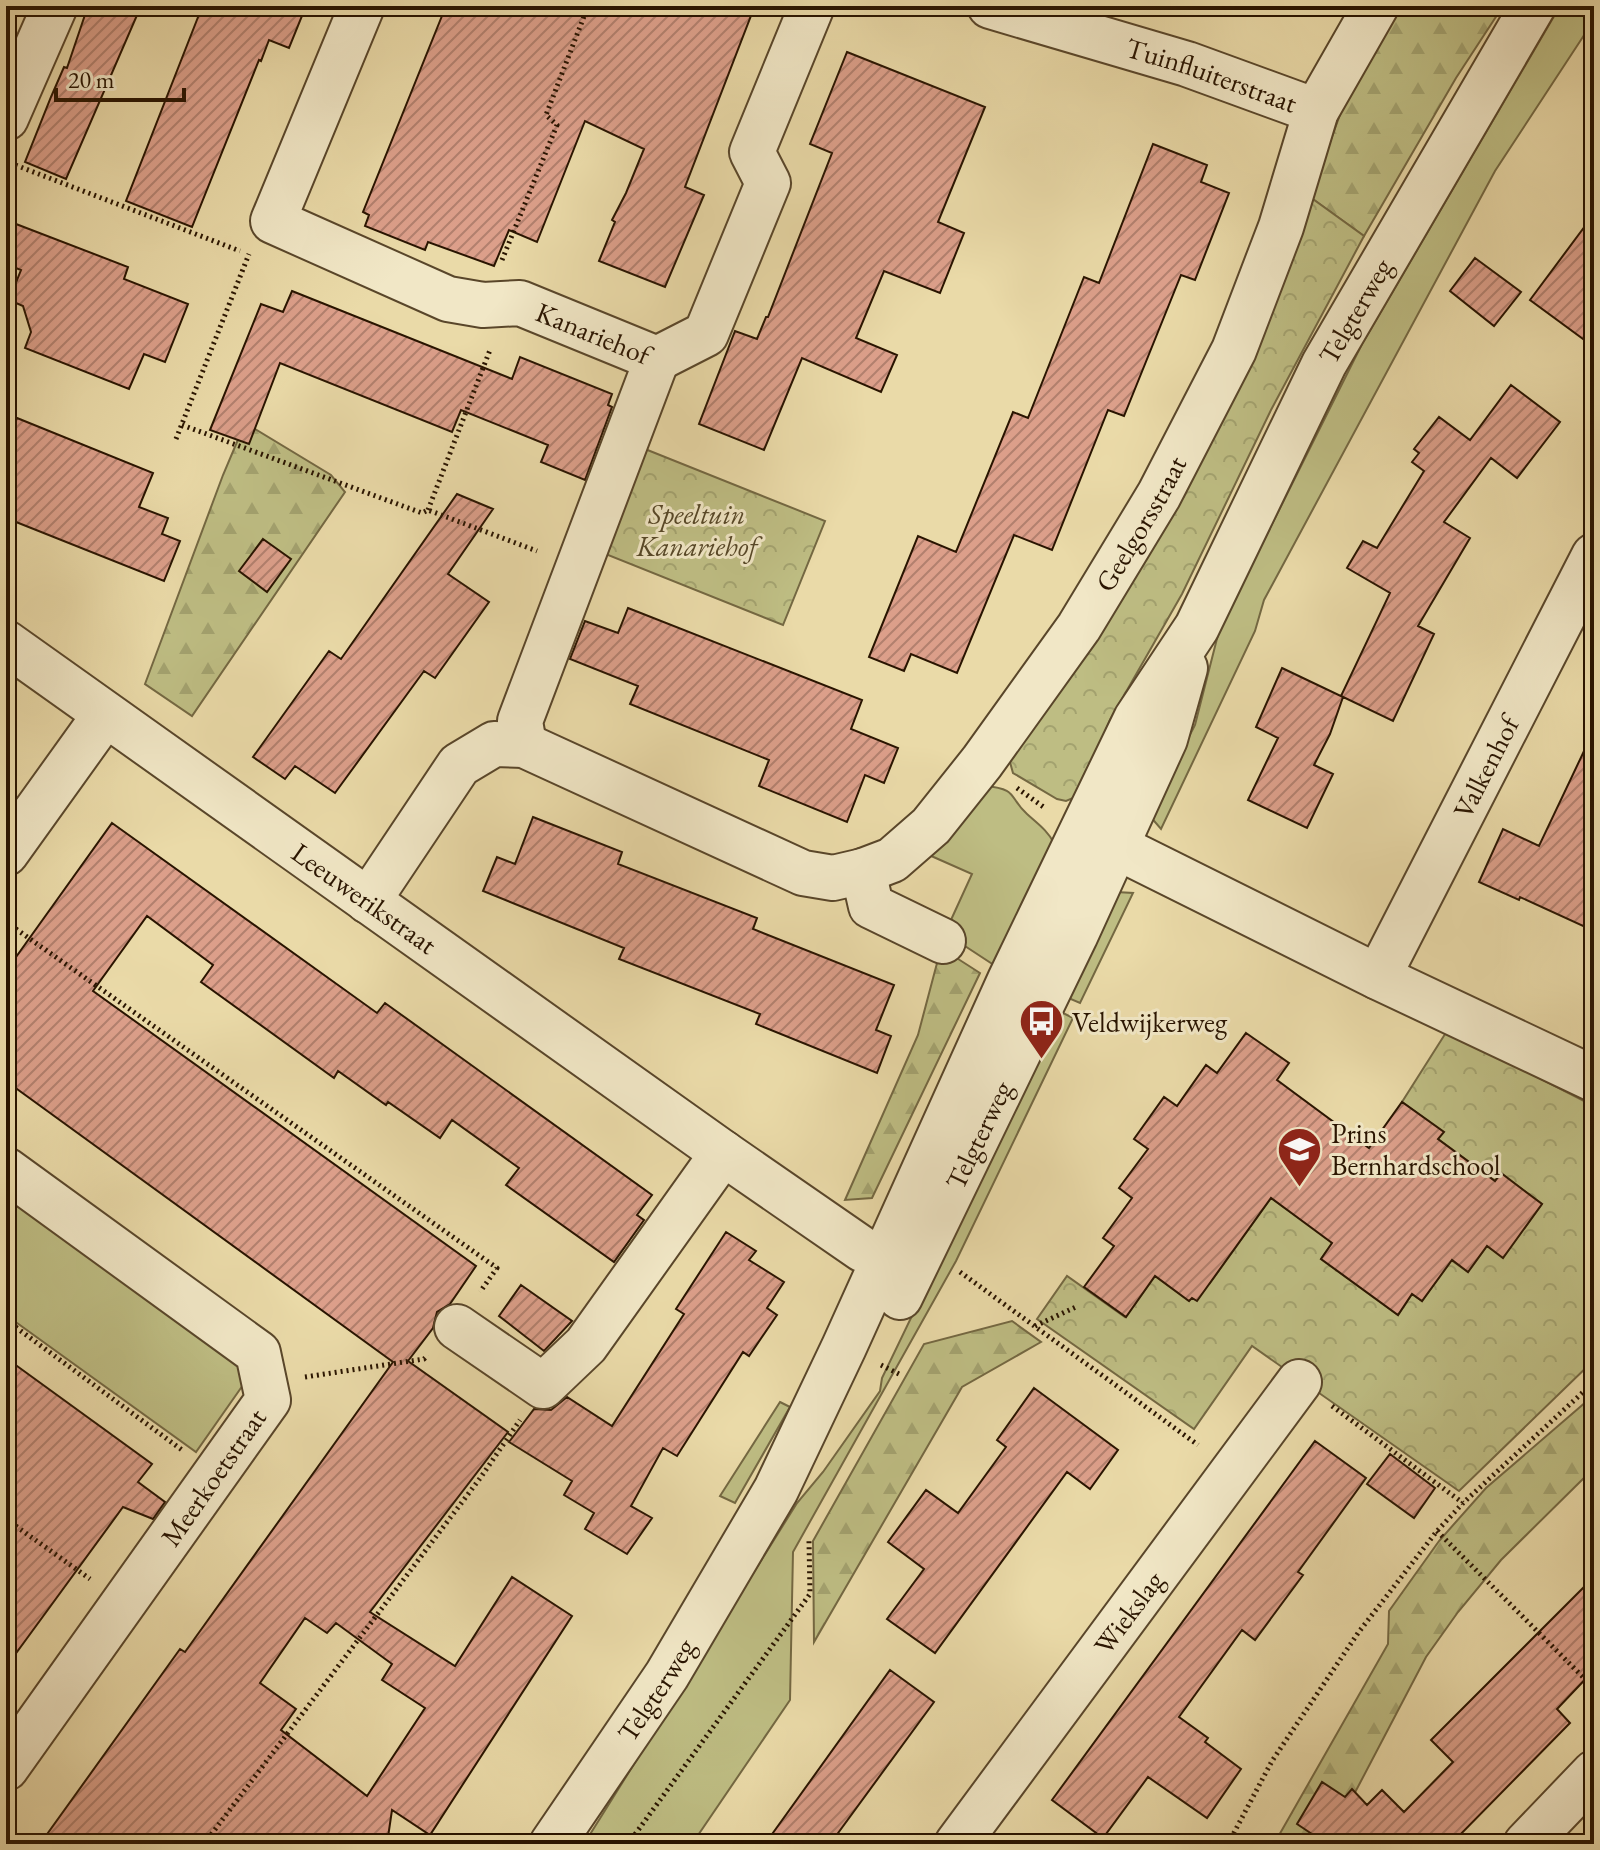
<svg xmlns="http://www.w3.org/2000/svg" width="1600" height="1850" viewBox="0 0 1600 1850" font-family="'EB Garamond',serif">
<style>
.green{fill:#bebd83;stroke:#746842;stroke-width:2}
.forest{fill:url(#forest-firs);stroke:#746842;stroke-width:2}
.park{fill:url(#park-crowns);stroke:#746842;stroke-width:2}
.building{fill:url(#building-hatch);stroke:#291400;stroke-width:2;fill-rule:evenodd}
.lines{fill:none;stroke-linecap:round;stroke-linejoin:round}
.minor-casing{stroke:#59462a;stroke-width:48}
.path{stroke:#291400;stroke-width:5;stroke-dasharray:2 4;stroke-linecap:butt}
.minor{stroke:#f1e7c6;stroke-width:44}
.labels{text-anchor:middle;dominant-baseline:central;stroke-width:6;stroke-linejoin:round;paint-order:stroke}
.street-label{font-size:28px;fill:#291400;stroke:#f1e7c6}
.park-label{font-size:28px;font-style:italic;fill:#564727;stroke:#f1e7c6}
.poi-label{font-size:28px;fill:#291400;stroke:#f1e7c6;text-anchor:start}
</style>
<defs>
<pattern id="forest-firs" width="22" height="20" patternUnits="userSpaceOnUse" patternTransform="scale(2)"><rect width="22" height="20" fill="#bebd83"/><path d="M5 1l3.5 6h-7zM16 11l3.5 6h-7z" fill="#a3a26f"/></pattern>
<pattern id="park-crowns" width="20" height="18" patternUnits="userSpaceOnUse" patternTransform="scale(2)"><rect width="20" height="18" fill="#bebd83"/><path d="M2 6a3 3 0 1 1 6 0M12 15a3 3 0 1 1 6 0" fill="none" stroke="#a3a26f"/></pattern>
<pattern id="building-hatch" width="6" height="6" patternUnits="userSpaceOnUse" patternTransform="scale(2)"><rect width="6" height="6" fill="#dc9f8a"/><path d="M-1 1l2-2M0 6l6-6M5 7l2-2" fill="none" stroke="#b2806e"/></pattern>
</defs>
<rect width="100%" height="100%" fill="#eadaa8"/>
<filter id="stains"><feTurbulence type="fractalNoise" baseFrequency=".0025" numOctaves="4"/><feColorMatrix values="0 0 0 0 .2 0 0 0 0 .09 0 0 0 0 .02 0 0 0 .5 -.17"/></filter>
<radialGradient id="worn" r=".72"><stop offset=".6" stop-color="#630" stop-opacity="0"/><stop offset="1" stop-color="#630" stop-opacity=".3"/></radialGradient>
<path class="green" d="M 1560,6 L 1594,6 L 1594,20 L 1495,171 L 1264,600 L 1255,631 L 1161,829 L 1149,815 L 1195,725 L 1222,619 L 1240,588 L 1362,344 Z
M 985,786 C 1019,789 1008,797 1027,814 C 1038,824 1047,830 1054,843 L 997,967 L 945,933 L 972,874 L 929,855 Z
M 1116,892 L 1133,893 L 1080,1003 L 1066,997 Z
M 1059,1011 L 1073,1018 L 956,1261 L 793,1552 L 790,1700 L 692,1844 L 584,1844 L 797,1503 L 823,1472 L 880,1391 L 882,1378 Z
M 6,1195 L 250,1375 L 196,1452 L 6,1315 Z
M 780,1402 L 790,1407 L 735,1503 L 720,1496 Z"/>
<path class="forest" d="M 1392,6 L 1503,6 L 1456,78 L 1364,236 L 1310,197 L 1345,101 Z
M 245,423 L 331,475 L 345,492 L 192,716 L 145,684 L 223,475 Z
M 941,948 L 980,973 L 872,1198 L 845,1200 L 918,1035 Z
M 1012,1321 L 1041,1342 L 962,1387 L 814,1642 L 813,1541 L 924,1344 Z
M 1594,1395 L 1594,1468 L 1501,1560 L 1458,1612 L 1426,1657 L 1328,1844 L 1274,1844 L 1388,1644 L 1389,1611 L 1439,1541 L 1486,1488 Z"/>
<path class="park" d="M 1310,197 L 1364,236 L 1271,410 L 1182,594 L 1110,720 L 1078,796 L 1066,801 L 1057,799 L 1013,773 L 1008,755 Z
M 635,445 L 825,521 L 783,625 L 593,549 Z
M 1447,1031 L 1594,1106 L 1594,1360 L 1459,1491 L 1252,1346 L 1194,1429 L 1037,1319 L 1067,1276 L 1125,1317 L 1155,1276 L 1189,1301 L 1204,1280 L 1210,1283 L 1271,1198 L 1295,1215 L 1339,1233 L 1321,1259 L 1398,1315 L 1412,1294 L 1422,1301 L 1451,1260 L 1468,1272 L 1487,1246 L 1503,1257 L 1542,1204 L 1501,1174 L 1495,1181 L 1438,1139 L 1443,1132 L 1402,1102 Z"/>
<path class="building" d="M 88,6 L 141,6 L 66,179 L 25,162 L 51,97 L 64,67 L 67,68 Z
M 188,6 L 306,6 L 289,48 L 269,40 L 261,61 L 259,60 L 192,227 L 126,201 L 200,12 Z
M 446,6 L 562,6 L 587,16 L 592,6 L 733,6 L 752,13 L 685,187 L 704,195 L 665,287 L 599,261 L 615,222 L 612,220 L 626,193 L 644,149 L 585,121 L 537,242 L 509,230 L 494,266 L 428,242 L 425,250 L 365,226 L 369,215 L 363,212 Z
M 847,52 L 985,107 L 938,222 L 964,233 L 940,293 L 884,271 L 856,338 L 897,355 L 881,392 L 802,358 L 764,450 L 699,424 L 735,331 L 757,339 L 766,317 L 768,317 L 832,153 L 810,144 Z
M 1153,144 L 1207,165 L 1201,182 L 1229,193 L 1195,280 L 1181,275 L 1124,416 L 1108,410 L 1052,550 L 1014,535 L 957,673 L 911,654 L 904,671 L 869,657 L 918,536 L 956,552 L 1013,412 L 1028,418 L 1084,277 L 1099,283 Z
M 1594,214 L 1594,347 L 1530,300 Z
M 16,224 L 128,267 L 124,279 L 188,304 L 165,362 L 144,354 L 129,389 L 25,348 L 31,332 L 23,306 L 9,300 L 21,270 L 6,264 L 6,251 Z
M 1475,258 L 1521,292 L 1494,326 L 1450,291 Z
M 292,291 L 512,379 L 520,357 L 612,394 L 608,405 L 612,407 L 585,480 L 541,462 L 548,445 L 461,410 L 452,432 L 280,363 L 249,444 L 210,430 L 261,304 L 283,312 Z
M 1511,385 L 1560,422 L 1517,478 L 1491,458 L 1444,522 L 1470,538 L 1418,626 L 1434,634 L 1393,721 L 1341,696 L 1390,593 L 1347,568 L 1363,541 L 1377,548 L 1424,471 L 1412,462 L 1419,453 L 1414,449 L 1439,417 L 1470,440 Z
M 17,418 L 153,473 L 139,507 L 168,518 L 162,534 L 180,541 L 164,581 L 6,518 L 6,445 Z
M 457,494 L 493,509 L 448,574 L 489,602 L 435,678 L 424,671 L 335,793 L 295,766 L 285,779 L 253,757 L 329,651 L 341,659 Z
M 263,539 L 291,559 L 267,592 L 239,571 Z
M 628,608 L 862,700 L 851,729 L 898,748 L 884,783 L 865,775 L 847,822 L 759,786 L 769,760 L 630,704 L 638,686 L 570,659 L 585,621 L 618,633 Z
M 1282,668 L 1343,697 L 1330,734 L 1314,765 L 1333,774 L 1307,828 L 1248,800 L 1278,738 L 1256,727 Z
M 1594,730 L 1594,931 L 1520,897 L 1519,900 L 1479,882 L 1503,829 L 1539,846 Z
M 533,817 L 622,852 L 618,864 L 757,918 L 753,929 L 894,985 L 876,1030 L 891,1036 L 877,1073 L 756,1024 L 760,1014 L 619,959 L 624,948 L 483,891 L 497,857 L 515,864 Z
M 112,823 L 377,1013 L 385,1003 L 652,1195 L 637,1215 L 644,1220 L 614,1262 L 506,1185 L 519,1168 L 452,1120 L 440,1138 L 388,1102 L 386,1105 L 338,1071 L 334,1078 L 201,982 L 213,965 L 147,916 L 93,991 L 476,1266 L 450,1304 L 437,1312 L 433,1328 L 408,1361 L 508,1432 L 370,1612 L 455,1666 L 512,1577 L 572,1616 L 430,1835 L 392,1810 L 387,1844 L 40,1844 L 180,1649 L 185,1652 L 393,1362 L 6,1081 L 6,971 ZM 305,1618 L 327,1633 L 336,1623 L 392,1664 L 382,1680 L 425,1708 L 367,1796 L 281,1730 L 296,1709 L 260,1683 Z
M 1246,1033 L 1289,1063 L 1277,1080 L 1369,1148 L 1402,1102 L 1444,1132 L 1438,1139 L 1495,1181 L 1501,1173 L 1542,1204 L 1503,1258 L 1487,1246 L 1468,1272 L 1452,1260 L 1422,1301 L 1412,1294 L 1398,1315 L 1321,1259 L 1332,1243 L 1271,1198 L 1197,1301 L 1192,1298 L 1189,1301 L 1155,1276 L 1126,1317 L 1084,1287 L 1114,1246 L 1103,1238 L 1132,1198 L 1119,1188 L 1148,1149 L 1134,1139 L 1164,1097 L 1177,1106 L 1206,1065 L 1217,1073 Z
M 726,1232 L 756,1251 L 749,1260 L 784,1282 L 767,1308 L 777,1315 L 749,1356 L 743,1352 L 677,1456 L 663,1448 L 631,1506 L 652,1518 L 627,1554 L 585,1529 L 594,1513 L 564,1495 L 572,1481 L 509,1442 L 534,1409 L 551,1410 L 567,1397 L 612,1426 L 684,1314 L 676,1309 Z
M 521,1285 L 572,1321 L 544,1351 L 499,1316 Z
M 6,1358 L 152,1464 L 138,1482 L 165,1502 L 153,1519 L 123,1507 L 6,1667 Z
M 1034,1388 L 1118,1450 L 1090,1489 L 1067,1472 L 935,1653 L 887,1619 L 924,1569 L 888,1542 L 926,1490 L 958,1513 L 1006,1447 L 997,1440 Z
M 1315,1441 L 1366,1478 L 1298,1572 L 1303,1575 L 1255,1640 L 1242,1630 L 1179,1717 L 1208,1738 L 1205,1742 L 1241,1769 L 1207,1818 L 1148,1777 L 1103,1838 L 1052,1800 Z
M 1390,1454 L 1435,1488 L 1414,1518 L 1367,1484 Z
M 1594,1577 L 1594,1670 L 1557,1709 L 1570,1723 L 1451,1844 L 1327,1844 L 1297,1824 L 1322,1782 L 1345,1797 L 1352,1789 L 1367,1805 L 1382,1790 L 1404,1812 L 1453,1762 L 1431,1740 Z
M 890,1670 L 934,1702 L 830,1844 L 765,1844 Z"/>
<g class="lines">
<defs>
<g id="minor">
<path id="s1" d="M 362,6 L 273,221 L 448,299 L 483,305 L 520,303 L 657,359 L 706,334 L 768,183 L 752,152 L 812,6"/>
<path id="s2" d="M 990,6 L 1187,64 L 1316,111"/>
<path d="M 6,118 L 55,6"/>
<path id="s3" d="M 6,643 L 723,1153 L 862,1249 L 911,1271"/>
<path d="M 524,745 L 520,721 L 657,359"/>
<path d="M 1089,833 L 1378,977 L 1594,1079"/>
<path d="M 6,853 L 105,715"/>
<path d="M 863,871 L 871,906 L 943,941"/>
<path id="s4" d="M 368,901 L 459,765 L 494,744 L 524,745 L 803,873 L 833,878 L 863,871 L 892,860 L 931,826 L 982,762 L 1079,627 L 1159,495 L 1234,350 L 1281,227 L 1316,111 L 1376,6"/>
<path id="s5" d="M 1378,977 L 1594,556"/>
<path d="M 6,1170 L 258,1353 L 268,1400 L 6,1768"/>
<path id="s6" d="M 900,1297 L 1075,936 L 1165,739 L 1185,668"/>
<path d="M 457,1327 L 543,1386 L 586,1345 L 723,1153"/>
<path id="s7" d="M 552,1844 L 667,1675 L 776,1490 L 844,1347 L 1010,980 L 1136,719 L 1197,627 L 1324,364 L 1533,6"/>
<path id="s8" d="M 957,1844 L 1299,1382"/>
<path d="M 1526,1844 L 1594,1773"/>
</g>
</defs>
<use href="#minor" class="minor-casing"/>
<path class="path" d="M 10,163 L 240,251
M 502,260 L 557,125 L 546,115 L 588,6
M 182,425 L 422,513 L 428,510 L 537,551
M 176,439 L 249,254
M 428,510 L 490,350
M 1017,788 L 1045,808
M 6,922 L 497,1268 L 480,1292
M 960,1272 L 1198,1445
M 6,1320 L 182,1450
M 1035,1326 L 1078,1306
M 881,1365 L 899,1374
M 305,1377 L 424,1359 L 428,1355
M 1332,1406 L 1463,1503
M 6,1519 L 90,1579
M 1437,1531 L 1594,1688
M 204,1844 L 481,1477 L 520,1420
M 628,1844 L 810,1594 L 809,1541
M 1228,1844 L 1272,1761 L 1358,1633 L 1437,1531 L 1463,1503 L 1594,1382"/>
<use href="#minor" class="minor"/>
</g>
<defs>
<symbol id="bus-pin" viewBox="-11 -11 22 30"><path d="M0 17L-7.5 6A9.5 9.5 0 1 1 7.5 6Z" fill="#8f2418" stroke="#f1e7c6"/><path d="M-5-6H5V4H4V6H2V4H-2V6H-4V4H-5ZM-3.5-4V0h7V-4ZM-3.5 1.2v1.5H-2V1.2ZM2 1.2v1.5H3.5V1.2Z" fill="#fff"/></symbol>
<symbol id="school-pin" viewBox="-11 -11 22 30"><path d="M0 17L-7.5 6A9.5 9.5 0 1 1 7.5 6Z" fill="#8f2418" stroke="#f1e7c6"/><path d="M0-5L7-2L0 1L-7-2ZM-4 1L0 2.5L4 1V4Q0 6-4 4Z" fill="#fff"/></symbol>
</defs>
<g fill-rule="evenodd">
<use href="#bus-pin" x="1016" y="996" width="51" height="69"/>
<use href="#school-pin" x="1274" y="1124" width="51" height="69"/>
</g>
<g class="labels">
<g class="street-label">
<text stroke="none"><textPath href="#s2" startOffset="232">Tuinfluiterstraat</textPath></text>
<text stroke="none"><textPath href="#s7" startOffset="1734">Telgterweg</textPath></text>
<text stroke="none"><textPath href="#s1" startOffset="576">Kanariehof</textPath></text>
<text stroke="none"><textPath href="#s4" startOffset="1054">Geelgorsstraat</textPath></text>
<text stroke="none"><textPath href="#s5" startOffset="236">Valkenhof</textPath></text>
<text stroke="none"><textPath href="#s3" startOffset="440">Leeuwerikstraat</textPath></text>
<text stroke="none"><textPath href="#s6" startOffset="180">Telgterweg</textPath></text>
<text transform="translate(213 1477) rotate(-55)">Meerkoetstraat</text>
<text stroke="none"><textPath href="#s8" startOffset="288">Wiekslag</textPath></text>
<text stroke="none"><textPath href="#s7" startOffset="186">Telgterweg</textPath></text>
</g>
<g class="park-label">
<text x="697" y="514">Speeltuin<tspan x="697" dy="32">Kanariehof</tspan></text>
</g>
<g class="poi-label">
<text x="1072" y="1022">Veldwijkerweg</text>
<text x="1331" y="1133">Prins<tspan x="1331" dy="32">Bernhardschool</tspan></text>
</g>
</g>
<rect width="1600" height="1850" fill="none" stroke="#eadaa8" stroke-width="32"/>
<rect x="8" y="8" width="1584" height="1834" fill="none" stroke="#291400" stroke-width="4"/>
<rect x="16" y="16" width="1568" height="1818" fill="none" stroke="#291400" stroke-width="2"/>
<path d="M56 88v12h128v-12" fill="none" stroke="#291400" stroke-width="4"/>
<text x="68" y="88" font-size="24" fill="#291400" stroke="#f1e7c6" stroke-width="6" paint-order="stroke">20 m</text>
<rect width="100%" height="100%" filter="url(#stains)"/>
<rect width="100%" height="100%" fill="url(#worn)"/>
</svg>
